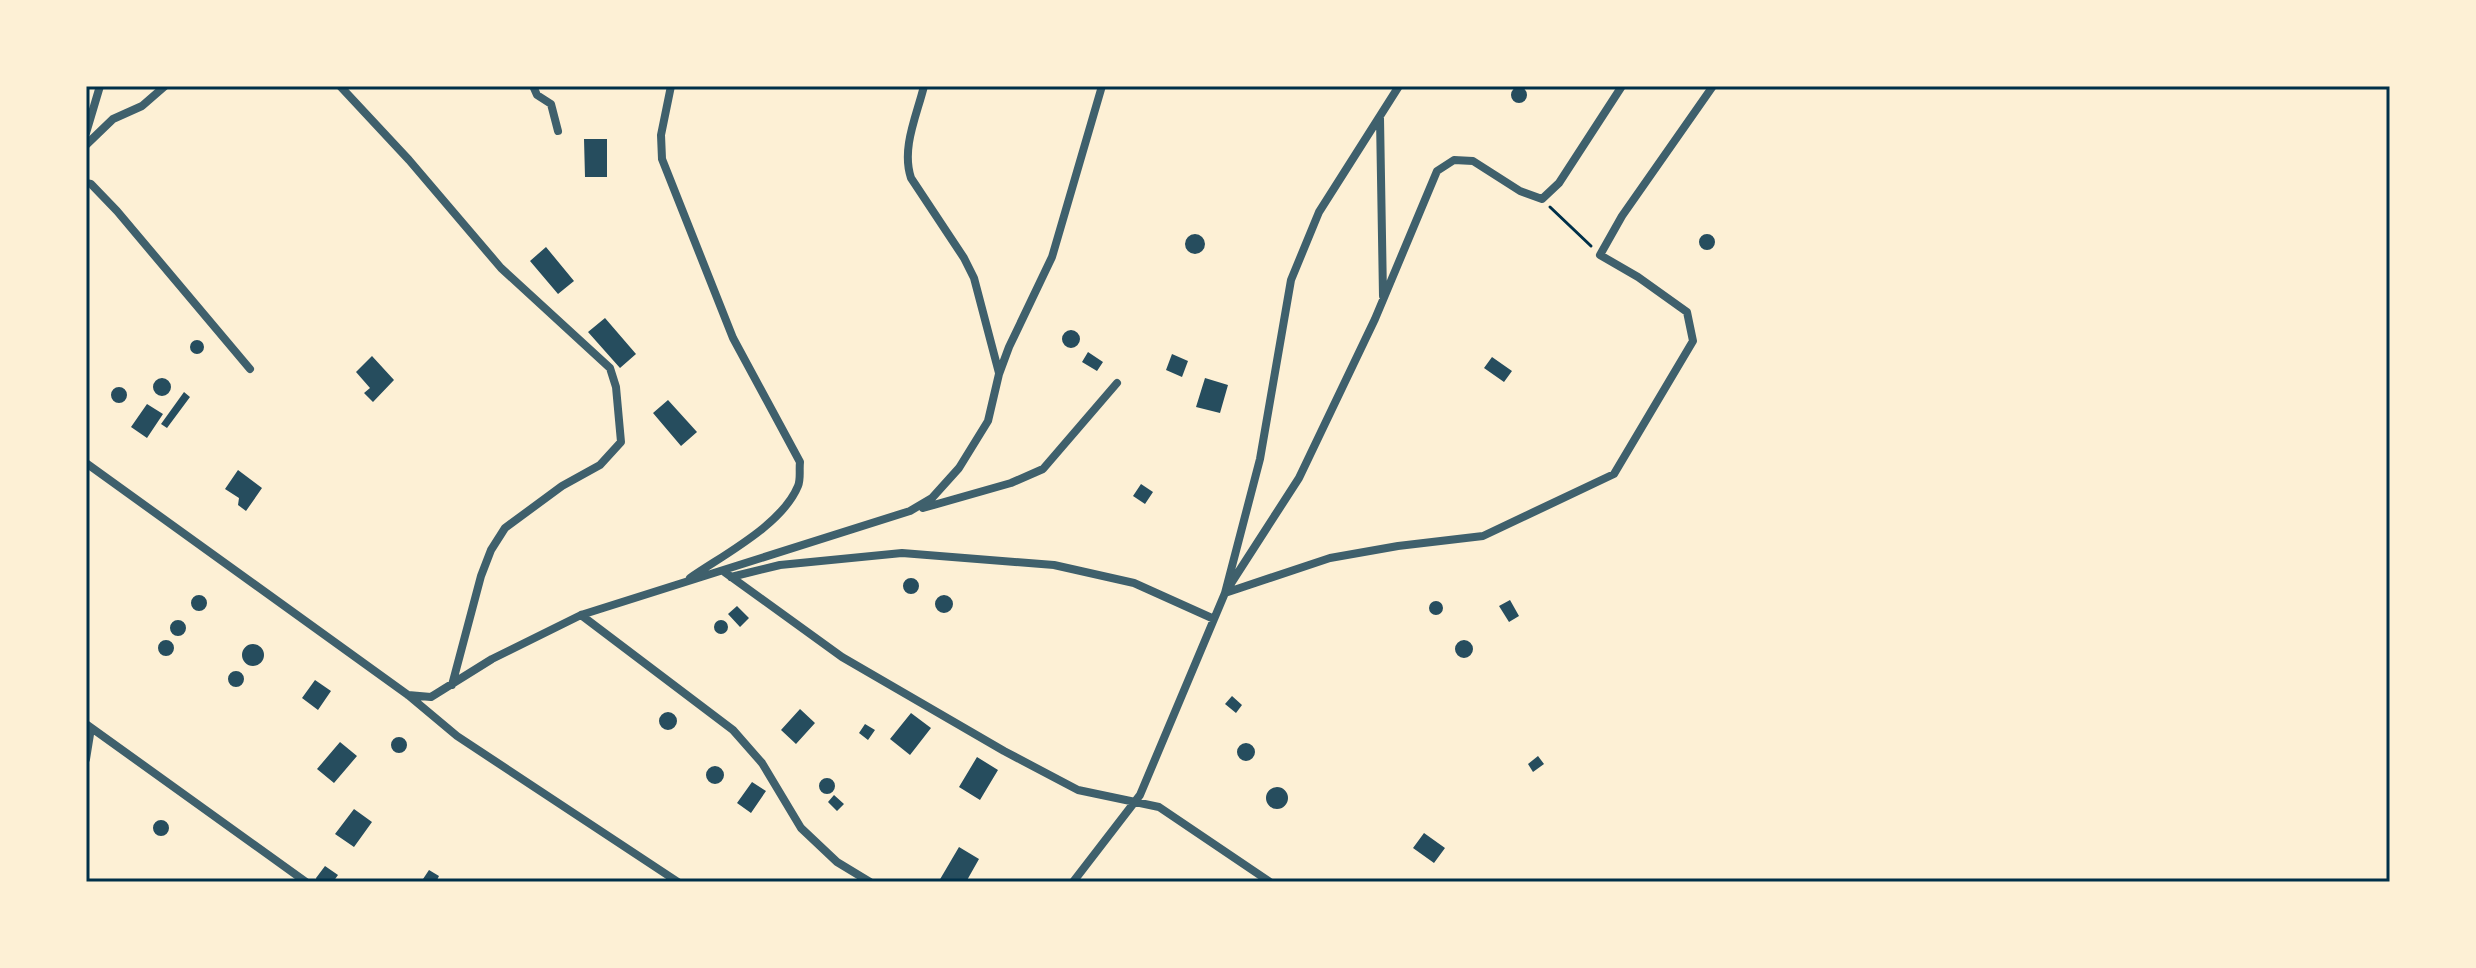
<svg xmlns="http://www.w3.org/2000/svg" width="2476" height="968" viewBox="0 0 2476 968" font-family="'DM Sans',sans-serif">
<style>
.building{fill:#264d5e}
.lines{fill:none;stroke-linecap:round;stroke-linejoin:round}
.path{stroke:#003049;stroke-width:3}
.minor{stroke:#3f606c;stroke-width:8}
.neatline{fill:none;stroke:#003049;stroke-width:3}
</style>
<rect width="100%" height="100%" fill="#fdf0d5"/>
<path class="building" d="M1511 95a8 8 0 1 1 16 0a8 8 0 1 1-16 0Z
M 584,139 L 607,139 L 607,177 L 585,177 Z
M1699 242a8 8 0 1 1 16 0a8 8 0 1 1-16 0Z
M1185 244a10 10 0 1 1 20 0a10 10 0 1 1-20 0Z
M 546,247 L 574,281 L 558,294 L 530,261 Z
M 605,318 L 636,354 L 620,368 L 588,332 Z
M1062 339a9 9 0 1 1 18 0a9 9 0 1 1-18 0Z
M190 347a7 7 0 1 1 14 0a7 7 0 1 1-14 0Z
M 1088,352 L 1103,362 L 1097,371 L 1082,362 Z
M 1172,354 L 1188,361 L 1182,377 L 1166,370 Z
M 372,356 L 394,380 L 373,402 L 364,393 L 370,388 L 356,372 Z
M 1492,357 L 1512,371 L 1504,382 L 1484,368 Z
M 1205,378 L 1228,385 L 1220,413 L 1196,407 Z
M153 387a9 9 0 1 1 18 0a9 9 0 1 1-18 0Z
M111 395a8 8 0 1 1 16 0a8 8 0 1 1-16 0Z
M 184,392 L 190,397 L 167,428 L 161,424 Z
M 668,400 L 697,432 L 681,446 L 653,413 Z
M 147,404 L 163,414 L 147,438 L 131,427 Z
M 238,470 L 262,488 L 246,511 L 238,505 L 239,498 L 225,489 Z
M 1141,484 L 1153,492 L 1145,504 L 1133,496 Z
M903 586a8 8 0 1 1 16 0a8 8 0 1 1-16 0Z
M935 604a9 9 0 1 1 18 0a9 9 0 1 1-18 0Z
M191 603a8 8 0 1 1 16 0a8 8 0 1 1-16 0Z
M 1510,600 L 1519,616 L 1509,622 L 1499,606 Z
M1429 608a7 7 0 1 1 14 0a7 7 0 1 1-14 0Z
M 737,606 L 749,618 L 740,627 L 728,614 Z
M714 627a7 7 0 1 1 14 0a7 7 0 1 1-14 0Z
M170 628a8 8 0 1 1 16 0a8 8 0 1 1-16 0Z
M1455 649a9 9 0 1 1 18 0a9 9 0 1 1-18 0Z
M158 648a8 8 0 1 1 16 0a8 8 0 1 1-16 0Z
M242 655a11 11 0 1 1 22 0a11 11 0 1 1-22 0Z
M228 679a8 8 0 1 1 16 0a8 8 0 1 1-16 0Z
M 315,680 L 331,691 L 318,710 L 302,698 Z
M 1232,696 L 1242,705 L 1236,713 L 1225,704 Z
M 800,709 L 815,723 L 796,744 L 781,730 Z
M659 721a9 9 0 1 1 18 0a9 9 0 1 1-18 0Z
M 911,713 L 931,728 L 910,755 L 890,739 Z
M 865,724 L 875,730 L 868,740 L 859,733 Z
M391 745a8 8 0 1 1 16 0a8 8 0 1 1-16 0Z
M 340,742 L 357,756 L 334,783 L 317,769 Z
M1237 752a9 9 0 1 1 18 0a9 9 0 1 1-18 0Z
M 1538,756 L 1544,764 L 1533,772 L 1528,764 Z
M 977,757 L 998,770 L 980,800 L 959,787 Z
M706 775a9 9 0 1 1 18 0a9 9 0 1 1-18 0Z
M819 786a8 8 0 1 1 16 0a8 8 0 1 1-16 0Z
M 752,782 L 766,791 L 751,813 L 737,803 Z
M1266 798a11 11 0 1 1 22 0a11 11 0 1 1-22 0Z
M 834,795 L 844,804 L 837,811 L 828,802 Z
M 354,809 L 372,822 L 354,847 L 335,834 Z
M153 828a8 8 0 1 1 16 0a8 8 0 1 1-16 0Z
M 1424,833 L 1445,848 L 1434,863 L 1413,848 Z
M 959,847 L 979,859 L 966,882 L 941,882 L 939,881 Z
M 325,866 L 338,875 L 333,882 L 317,882 L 316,878 Z
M 429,870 L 439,876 L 436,882 L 421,882 Z"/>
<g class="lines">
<path class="path" d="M 1550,207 L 1591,246"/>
<path class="minor" d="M 340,86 L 409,160 L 501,268 L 610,368 L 616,387 L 621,442 L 600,465 L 562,486 L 505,528 L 491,550 L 481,576 L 452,685
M 533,86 L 537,95 L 551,104 L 558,131
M 671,86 L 661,135 L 662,159 L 733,338 L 800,462 C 799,470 801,479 798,486 C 782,525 723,555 690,578
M 924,86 C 917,115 901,148 911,178 L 964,258 L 974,278 L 999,373
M 1380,118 L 1383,296
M 86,133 L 100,86
M 86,145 L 113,119 L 142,106 L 165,86
M 86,183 L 91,184 L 117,211 L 250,369
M 86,463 L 408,695 L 457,736 L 678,882
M 923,508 L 1011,483 L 1043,469 L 1117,383
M 723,571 L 842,657 L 1004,751 L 1078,790 L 1159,807 L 1270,882
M 731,577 L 780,565 L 902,553 L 1054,565 L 1134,583 L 1214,619
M 1230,585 L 1299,478 L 1375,319 L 1437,171 L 1454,160 L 1473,161 L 1520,191 L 1542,199 L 1559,183 L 1622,86
M 1225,593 L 1330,558 L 1398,546 L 1483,536 L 1614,474 L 1693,341 L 1687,312 L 1638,277 L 1600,255 L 1622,216 L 1713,86
M 581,615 L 733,730 L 762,763 L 801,828 L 837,862 L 870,882
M 408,695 L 431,697 L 492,659 L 581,615 L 910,511 L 932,498 L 959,468 L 988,421 L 999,374 L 1009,347 L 1052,257 L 1102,86
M 86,724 L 306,882
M 86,759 L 91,728
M 1073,882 L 1140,795 L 1225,593 L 1260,459 L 1291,280 L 1319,212 L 1399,86"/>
</g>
<rect width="2476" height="968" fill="none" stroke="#fdf0d5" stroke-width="176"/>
<rect x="88" y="88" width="2300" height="792" class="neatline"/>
</svg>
